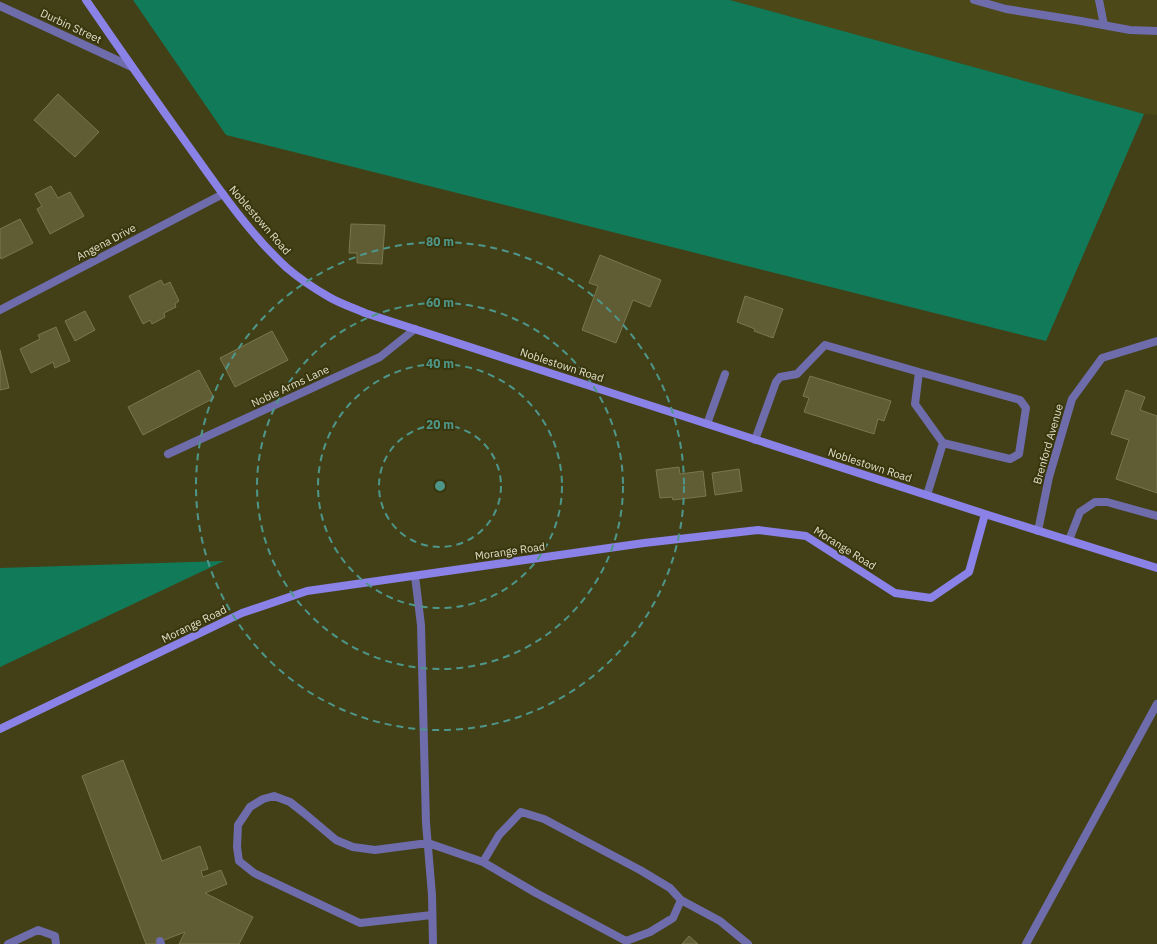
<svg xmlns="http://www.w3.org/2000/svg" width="1157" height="944" viewBox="0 0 1157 944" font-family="'IBM Plex Sans',sans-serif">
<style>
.built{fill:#4c4817}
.green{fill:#117b59}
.building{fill:#605d35;stroke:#7a774e}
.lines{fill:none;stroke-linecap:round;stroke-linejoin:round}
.lane{stroke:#6e6cab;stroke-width:8}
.street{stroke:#6e6cab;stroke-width:8}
.secondary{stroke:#8a82e7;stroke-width:8}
.ring{fill:none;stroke:#4e9689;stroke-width:2;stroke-dasharray:7 5}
.labels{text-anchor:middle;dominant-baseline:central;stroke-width:4;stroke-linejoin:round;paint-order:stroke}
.street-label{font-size:11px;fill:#e0dfc9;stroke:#39360d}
.centre{fill:#4e9689;stroke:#39360d;stroke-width:2}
.ring-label{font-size:12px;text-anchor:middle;font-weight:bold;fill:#4e9689;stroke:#39360d;stroke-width:4;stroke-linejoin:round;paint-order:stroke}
</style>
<rect width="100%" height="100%" fill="#434018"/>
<path class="built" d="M 730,0 L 1157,0 L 1157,115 L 1144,114 Z"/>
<path class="green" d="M 133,0 L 730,0 L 1144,114 L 1046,341 L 226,135 Z
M 224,561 L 0,667 L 0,568 Z"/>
<path class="building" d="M 58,94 L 99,132 L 75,157 L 34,120 Z
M 51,186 L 58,198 L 70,192 L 84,216 L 50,234 L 37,209 L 42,206 L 35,194 Z
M 20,219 L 33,243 L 1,259 L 0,256 L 0,229 Z
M 351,224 L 385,225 L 382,264 L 357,263 L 357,253 L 349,253 Z
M 600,255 L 661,280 L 650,307 L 633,300 L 616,343 L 582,330 L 598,286 L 589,283 Z
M 161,280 L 164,285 L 170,282 L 179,301 L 175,304 L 176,307 L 164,313 L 165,317 L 152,324 L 150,320 L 143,324 L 129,296 Z
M 745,296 L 783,309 L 773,338 L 754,331 L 755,329 L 737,322 Z
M 85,311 L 95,330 L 75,341 L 65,321 Z
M 56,327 L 70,361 L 55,368 L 53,362 L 31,373 L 20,349 L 40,339 L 38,335 Z
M 272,331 L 288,360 L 235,387 L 220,358 Z
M 0,350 L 9,388 L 0,390 Z
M 199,370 L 214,398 L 143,435 L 128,407 Z
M 810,376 L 891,401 L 884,421 L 878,419 L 874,434 L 804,412 L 809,398 L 803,396 Z
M 1126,390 L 1145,397 L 1140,410 L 1157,416 L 1157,493 L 1116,479 L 1129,440 L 1111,434 Z
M 679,467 L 680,474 L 703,471 L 706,496 L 673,500 L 672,497 L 660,498 L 656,470 Z
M 739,469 L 742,491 L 715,495 L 712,473 Z
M 123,760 L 162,861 L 200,846 L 208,869 L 201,871 L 203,877 L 221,870 L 227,884 L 205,893 L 253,917 L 239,944 L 179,944 L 185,932 L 154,944 L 146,944 L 82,776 Z
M 689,936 L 698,944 L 682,944 Z"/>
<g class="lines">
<path class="lane" d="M 974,0 L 1006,9 L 1081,21 L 1130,30 L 1157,31
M 1099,0 L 1104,25
M 919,372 L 1020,400 L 1026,408 L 1019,454 L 1010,459 L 943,443
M 707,424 L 725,374
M 755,440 L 776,382 L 780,377 L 797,374 L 825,345 L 919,372 L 915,404 L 943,443 L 927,495
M 1069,540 L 1080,512 L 1095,502 L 1107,502 L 1157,516
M 415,576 L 421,625 L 426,823 L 432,895 L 433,944
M 681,900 L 720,921 L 748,944
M 432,915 L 360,923 L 254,873 L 239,861 L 237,847 L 238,825 L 250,807 L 263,799 L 274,796 L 290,802 L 304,813 L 336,840 L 353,847 L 375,850 L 428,843 L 483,862 L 499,835 L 521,812 L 544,819 L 640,870 L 670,888 L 681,900 L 673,918 L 650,932 L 626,941 L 536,893 L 483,862
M 160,941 L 161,944
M 8,944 L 38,930 L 55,936 L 56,944
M 1026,944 L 1157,704"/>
<path class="street" d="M 0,6 L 132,67
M 0,310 L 223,194
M 168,454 L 380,357 L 415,329
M 1038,531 L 1049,477 L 1072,399 L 1102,358 L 1157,341"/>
<path class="secondary" d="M 86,0 C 121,51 156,101 192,151 C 221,192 250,234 287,268 C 300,279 315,289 329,297 C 341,304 354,308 365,313 L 985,514 L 1157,568
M 0,729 L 242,613 L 307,591 L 644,543 L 758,530 L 806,536 L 895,593 L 931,598 L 969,572 L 985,514"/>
</g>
<g class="ring">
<circle cx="440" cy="486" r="61"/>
<circle cx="440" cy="486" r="122"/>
<circle cx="440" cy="486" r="183"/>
<circle cx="440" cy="486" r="244"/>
</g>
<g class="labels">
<g class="street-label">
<text transform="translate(71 26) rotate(25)">Durbin Street</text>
<text transform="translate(260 220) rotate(49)">Noblestown Road</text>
<text transform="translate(106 242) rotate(-28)">Angena Drive</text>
<text transform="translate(562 365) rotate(18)">Noblestown Road</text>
<text transform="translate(290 386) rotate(-25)">Noble Arms Lane</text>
<text transform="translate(1048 444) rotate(-74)">Brenford Avenue</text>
<text transform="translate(870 465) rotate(18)">Noblestown Road</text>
<text transform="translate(845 548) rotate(32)">Morange Road</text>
<text transform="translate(510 551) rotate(-8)">Morange Road</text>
<text transform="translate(194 624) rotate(-26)">Morange Road</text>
</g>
</g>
<circle cx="440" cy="486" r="6" class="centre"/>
<g class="ring-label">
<text x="440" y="246">80 m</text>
<text x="440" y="307">60 m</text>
<text x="440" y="368">40 m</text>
<text x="440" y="429">20 m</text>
</g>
</svg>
